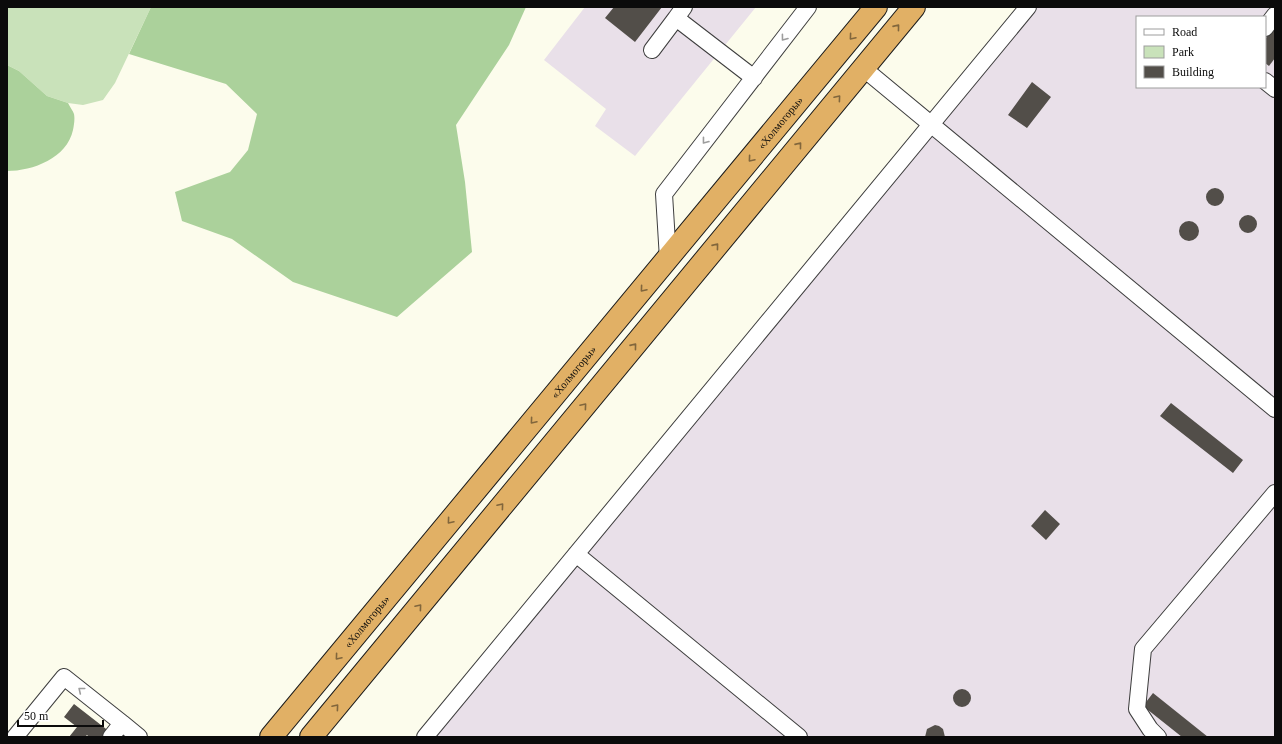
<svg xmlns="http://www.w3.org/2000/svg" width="1282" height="744" viewBox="0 0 1282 744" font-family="'Times New Roman',serif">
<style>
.industrial{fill:#e9e0e9;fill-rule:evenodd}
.green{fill:#c9e2ba}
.forest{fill:#abd19b}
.building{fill:#524e49}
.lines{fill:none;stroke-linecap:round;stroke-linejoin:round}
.minor-casing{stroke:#3e3e3e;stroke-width:18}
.highway-casing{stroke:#1c1c1c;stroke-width:24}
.minor{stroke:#fff;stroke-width:16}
.highway{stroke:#e1b065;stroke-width:22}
.oneway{stroke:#81663c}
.oneway2{stroke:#9d9d9d}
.labels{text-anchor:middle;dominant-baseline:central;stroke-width:4;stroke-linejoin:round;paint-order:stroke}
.street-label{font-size:11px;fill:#0b0b0b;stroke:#fff}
</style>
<rect width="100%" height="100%" fill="#fcfcec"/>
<path class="industrial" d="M 585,7 L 756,7 L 635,156 L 595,126 L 606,109 L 544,60 Z
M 1019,7 L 1275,7 L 1275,737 L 429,737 ZM 1137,17 L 1265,17 L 1265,87 L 1137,87 Z"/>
<path class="green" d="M 7,7 L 151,7 L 115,83 L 103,100 L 83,105 L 68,103 L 47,96 L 19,71 L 7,65 Z"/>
<path class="forest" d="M 151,7 L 526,7 L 509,45 L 456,125 L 465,182 L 472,252 L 397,317 L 293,282 L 232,239 L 182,221 L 175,192 L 230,172 L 248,150 L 257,114 L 226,84 L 129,54 Z
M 7,65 L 19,71 L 47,96 L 68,103 C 70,107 73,111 74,114 C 75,119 74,125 73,130 C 67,158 33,171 7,171 Z"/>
<path class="building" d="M 614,7 L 662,7 L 635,42 L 605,18 Z
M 1275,27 L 1275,58 L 1269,66 L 1265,63 L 1265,39 Z
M 1032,82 L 1051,97 L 1027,128 L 1008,115 Z
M1206 197a9 9 0 1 1 18 0a9 9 0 1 1-18 0Z
M1239 224a9 9 0 1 1 18 0a9 9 0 1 1-18 0Z
M1179 231a10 10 0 1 1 20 0a10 10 0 1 1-20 0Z
M 1171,403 L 1243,460 L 1233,473 L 1160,416 Z
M 1045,510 L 1060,524 L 1046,540 L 1031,526 Z
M953 698a9 9 0 1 1 18 0a9 9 0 1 1-18 0Z
M 1153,693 L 1208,737 L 1182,737 L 1143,706 Z
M 74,704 L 110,732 L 107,737 L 89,737 L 87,735 L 85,737 L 69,737 L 77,727 L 64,717 Z
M 935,725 L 939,726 L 943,729 L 945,737 L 925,737 L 927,729 Z"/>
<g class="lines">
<defs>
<path id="minor" d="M 684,7 L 676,18 L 754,78
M 1265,28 L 1275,15
M 652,50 L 676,18
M 863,68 L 1275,409
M 1265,81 L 1275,89
M 668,259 L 664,194 L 808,7
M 576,554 L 799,737
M 15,737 L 64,677 L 122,723
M 111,737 L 122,723 L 139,737
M 425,737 L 1028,7
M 1158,737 L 1150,729 L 1137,709 L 1143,649 L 1275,493"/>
<g id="highway">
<path id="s1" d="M 271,737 L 876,7"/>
<path d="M 311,737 L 914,7"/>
</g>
</defs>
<use href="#minor" class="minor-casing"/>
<use href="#highway" class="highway-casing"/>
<use href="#minor" class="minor"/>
<use href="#highway" class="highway"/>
</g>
<defs><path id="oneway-chevron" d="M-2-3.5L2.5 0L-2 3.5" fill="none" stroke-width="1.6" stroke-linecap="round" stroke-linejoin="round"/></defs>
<g class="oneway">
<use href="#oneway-chevron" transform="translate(897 27) rotate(-51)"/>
<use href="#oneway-chevron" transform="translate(852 37) rotate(130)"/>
<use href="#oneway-chevron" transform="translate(838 98) rotate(-50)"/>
<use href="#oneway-chevron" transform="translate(799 145) rotate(-51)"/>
<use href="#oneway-chevron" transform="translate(751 159) rotate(130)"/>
<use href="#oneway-chevron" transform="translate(716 246) rotate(-51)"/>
<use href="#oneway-chevron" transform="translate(643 289) rotate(130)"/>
<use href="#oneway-chevron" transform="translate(634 346) rotate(-51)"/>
<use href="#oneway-chevron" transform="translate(584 406) rotate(-50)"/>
<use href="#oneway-chevron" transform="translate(533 421) rotate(130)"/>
<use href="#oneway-chevron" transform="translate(501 506) rotate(-50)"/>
<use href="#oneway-chevron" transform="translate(450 521) rotate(130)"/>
<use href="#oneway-chevron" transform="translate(419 607) rotate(-50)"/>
<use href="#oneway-chevron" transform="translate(338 657) rotate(130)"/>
<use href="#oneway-chevron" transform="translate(336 707) rotate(-50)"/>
</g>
<g class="oneway2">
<use href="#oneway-chevron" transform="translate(784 38) rotate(127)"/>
<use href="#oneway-chevron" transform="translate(705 141) rotate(128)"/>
<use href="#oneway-chevron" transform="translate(81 690) rotate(-141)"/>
</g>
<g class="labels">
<g class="street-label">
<text stroke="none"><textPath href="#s1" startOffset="798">«Холмогоры»</textPath></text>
<text stroke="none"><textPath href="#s1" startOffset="474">«Холмогоры»</textPath></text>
<text stroke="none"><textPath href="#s1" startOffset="150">«Холмогоры»</textPath></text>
</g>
</g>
<rect width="1282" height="744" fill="none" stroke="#0b0b0b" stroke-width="16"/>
<rect x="1136" y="16" width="130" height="72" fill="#ffffff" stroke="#9d9d9d"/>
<rect x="1144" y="29" width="20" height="6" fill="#ffffff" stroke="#9d9d9d"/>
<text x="1172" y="36" font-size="12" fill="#0b0b0b">Road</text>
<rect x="1144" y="46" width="20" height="12" fill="#c9e2ba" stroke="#9d9d9d"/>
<text x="1172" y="56" font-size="12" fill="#0b0b0b">Park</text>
<rect x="1144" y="66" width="20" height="12" fill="#524e49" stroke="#9d9d9d"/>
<text x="1172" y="76" font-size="12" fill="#0b0b0b">Building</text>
<path d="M18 720v6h85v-6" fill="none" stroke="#0b0b0b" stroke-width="2"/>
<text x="24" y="720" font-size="12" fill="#0b0b0b" stroke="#ffffff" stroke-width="3" paint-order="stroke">50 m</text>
</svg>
